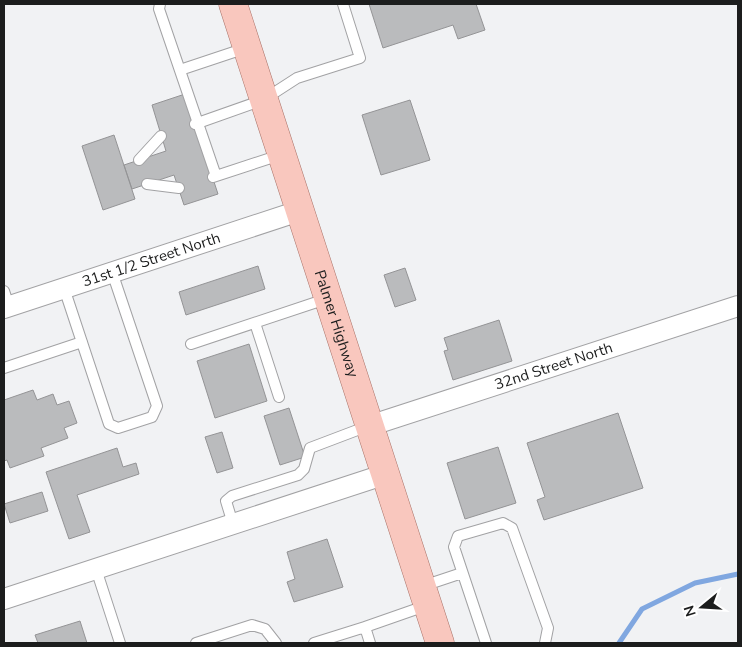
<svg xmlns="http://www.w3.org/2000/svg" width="742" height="647" viewBox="0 0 742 647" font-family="'Nunito Sans',sans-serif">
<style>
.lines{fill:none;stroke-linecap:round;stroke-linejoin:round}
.stream{stroke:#80a7e0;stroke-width:5}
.building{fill:#babbbd;stroke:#949496}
.service-casing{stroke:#a2a2a4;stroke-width:12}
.minor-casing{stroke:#a2a2a4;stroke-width:22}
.primary-casing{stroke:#a97369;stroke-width:29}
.service{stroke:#fff;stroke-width:10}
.minor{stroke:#fff;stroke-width:20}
.primary{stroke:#f9c7be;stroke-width:28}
.labels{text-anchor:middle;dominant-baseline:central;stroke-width:4;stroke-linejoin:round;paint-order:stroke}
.street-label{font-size:15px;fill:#1c1d1d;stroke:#fff}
</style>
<rect width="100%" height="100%" fill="#f1f2f4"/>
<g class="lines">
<path class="stream" d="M 619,643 L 642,609 L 695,583 L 738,574"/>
</g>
<path class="building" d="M 369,4 L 476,4 L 485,30 L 458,39 L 453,25 L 383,48 Z
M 185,94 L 218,194 L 184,205 L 174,175 L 132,189 L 124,165 L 166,151 L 152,105 Z
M 410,100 L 430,160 L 381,175 L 362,115 Z
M 114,135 L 135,199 L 103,210 L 82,146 Z
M 258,266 L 265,289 L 186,315 L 179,292 Z
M 405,268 L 416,300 L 395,307 L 384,275 Z
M 499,320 L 512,361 L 453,380 L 444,351 L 448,350 L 444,338 Z
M 249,344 L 267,401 L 215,418 L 197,361 Z
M 33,390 L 37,400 L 53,394 L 57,405 L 69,401 L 77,423 L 64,428 L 68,438 L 41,448 L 44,456 L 10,468 L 7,460 L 4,461 L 4,400 Z
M 289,408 L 305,457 L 280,465 L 264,416 Z
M 618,413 L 643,488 L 544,520 L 537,500 L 545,497 L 527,443 Z
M 222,432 L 233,468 L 217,473 L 205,437 Z
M 498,447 L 516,503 L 465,519 L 447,463 Z
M 117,448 L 123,467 L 136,463 L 139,474 L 77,495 L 90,532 L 69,539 L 46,472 Z
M 42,492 L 48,511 L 10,523 L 4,504 Z
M 327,539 L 343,587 L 294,602 L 287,582 L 295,579 L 287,552 Z
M 80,621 L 87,643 L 38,643 L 35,635 Z"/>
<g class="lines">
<defs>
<path id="service" d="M 160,4 L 159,9 L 216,176
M 180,70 L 246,48
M 195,124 L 263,100 L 297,78 L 360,58 L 343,4
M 139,160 L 161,136
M 213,177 L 280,155
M 147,184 L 179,188
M 64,288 L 109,424 L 118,428 L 152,417 L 157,406 L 112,272
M 4,291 L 9,306
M 255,323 L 279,397
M 191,344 L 326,299
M 4,368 L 82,342
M 233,524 L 226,501 L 232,496 L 298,475 L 304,469 L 310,448 L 368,426
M 96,569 L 120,643
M 423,586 L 462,573
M 196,643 L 252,625 L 265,629 L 276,643
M 314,643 L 365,627
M 370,643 L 365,627 L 428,605
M 486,643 L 454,547 L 458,536 L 503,523 L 512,528 L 548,628 L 545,643"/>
<g id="minor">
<path id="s1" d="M 4,308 L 299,211"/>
<path id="s2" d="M 369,426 L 738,306"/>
<path d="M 4,599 L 386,474"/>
</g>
<g id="primary">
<path id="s3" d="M 233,4 L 440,643"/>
</g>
</defs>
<use href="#service" class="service-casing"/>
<use href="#minor" class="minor-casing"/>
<use href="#primary" class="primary-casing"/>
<use href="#service" class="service"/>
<use href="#minor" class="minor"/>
<use href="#primary" class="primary"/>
</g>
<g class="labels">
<g class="street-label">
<text stroke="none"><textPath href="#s1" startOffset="155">31st 1/2 Street North</textPath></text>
<text stroke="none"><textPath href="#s3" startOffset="336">Palmer Highway</textPath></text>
<text stroke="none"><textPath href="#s2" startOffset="194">32nd Street North</textPath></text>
</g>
</g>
<rect width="742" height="647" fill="none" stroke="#1c1d1d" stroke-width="10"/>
<g transform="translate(702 607) rotate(252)" stroke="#ffffff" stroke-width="4" paint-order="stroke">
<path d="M0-4L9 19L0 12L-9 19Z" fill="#1c1d1d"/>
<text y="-8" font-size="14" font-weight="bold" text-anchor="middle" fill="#1c1d1d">N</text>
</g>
</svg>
